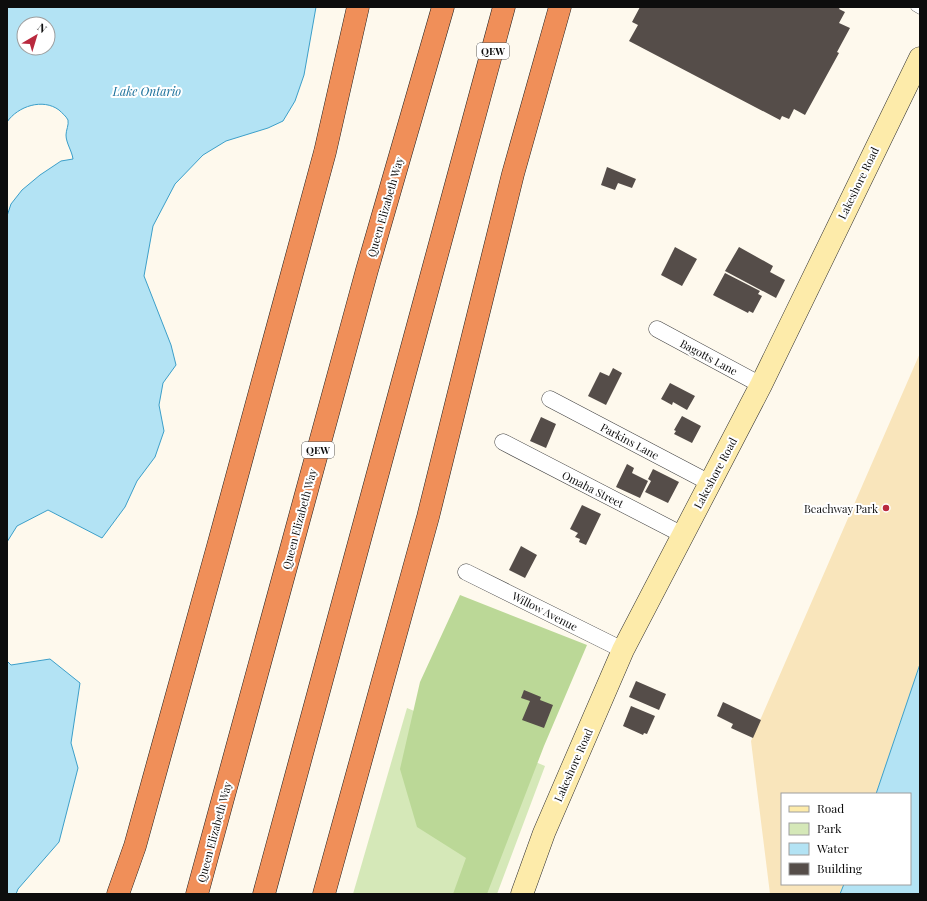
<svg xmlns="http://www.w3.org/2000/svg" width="927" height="901" viewBox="0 0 927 901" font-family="'Playfair Display',serif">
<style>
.green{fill:#d5e8b8}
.forest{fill:#bbd897}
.sand{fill:#f9e5bb}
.water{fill:#b3e3f4;stroke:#3c9fc9;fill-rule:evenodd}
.building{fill:#554d49}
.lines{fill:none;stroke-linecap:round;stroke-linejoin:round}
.service-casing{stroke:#404040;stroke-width:9}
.minor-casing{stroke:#404040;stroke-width:17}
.secondary-casing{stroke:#2f2f2f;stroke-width:23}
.motorway-casing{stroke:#1e1e1e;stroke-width:23}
.service{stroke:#fff;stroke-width:8}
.minor{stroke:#fff;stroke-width:16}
.secondary{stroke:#fdebaa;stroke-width:22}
.motorway{stroke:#f08f59;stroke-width:22}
.poi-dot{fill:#b9293e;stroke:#fff;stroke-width:1.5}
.labels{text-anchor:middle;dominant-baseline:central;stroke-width:4;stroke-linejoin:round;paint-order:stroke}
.shield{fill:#fff;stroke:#565656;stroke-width:1}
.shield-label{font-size:10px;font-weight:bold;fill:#0d0d0d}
.street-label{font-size:11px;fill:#0d0d0d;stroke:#fff}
.poi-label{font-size:11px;fill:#0d0d0d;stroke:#fff;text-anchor:end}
.water-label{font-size:12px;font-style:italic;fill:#1a709b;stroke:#fff}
</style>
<rect width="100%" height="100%" fill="#fef9ed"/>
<path class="green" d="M 407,708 L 545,766 L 497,894 L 353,894 Z"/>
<path class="forest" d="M 460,595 L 587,645 L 544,746 L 487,894 L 453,894 L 466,858 L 417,827 L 400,769 L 420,682 Z"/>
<path class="sand" d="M 920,353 L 920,664 L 876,794 L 782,794 L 782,884 L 844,884 L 840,894 L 770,894 L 751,741 Z"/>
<path class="water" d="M 7,7 L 316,7 L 304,75 L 295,101 L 283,121 L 268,128 L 226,141 L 203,155 L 175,184 L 153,226 L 144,276 L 171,345 L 176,365 L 163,383 L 159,405 L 164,431 L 155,457 L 137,481 L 125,507 L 102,538 L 48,510 L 17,526 L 7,542 L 7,216 L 11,204 L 22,190 L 40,175 L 61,161 L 73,159 C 72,151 66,143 66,135 C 66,130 69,125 68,120 C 66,116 62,113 59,110 C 43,98 18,106 7,122 ZM 24,24 L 48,24 L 48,48 L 24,48 Z
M 50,659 L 80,683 L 71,743 L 78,768 L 59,842 L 18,889 L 16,894 L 7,894 L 7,661 L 11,665 Z
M 920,664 L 920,894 L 840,894 L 844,884 L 910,884 L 910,794 L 876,794 Z"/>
<path class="building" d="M 640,7 L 840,7 L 839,9 L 845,12 L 839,23 L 850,28 L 837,52 L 839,53 L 805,115 L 794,109 L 789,119 L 782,116 L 780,120 L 629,41 L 638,25 L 632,22 Z
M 607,167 L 636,179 L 632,188 L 618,183 L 615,190 L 601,185 Z
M 675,247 L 697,259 L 682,286 L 661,275 Z
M 739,247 L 773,266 L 770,272 L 785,280 L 776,298 L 725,271 Z
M 725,273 L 760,291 L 758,294 L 762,296 L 753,313 L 749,311 L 748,313 L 713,295 Z
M 613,368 L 622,373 L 606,405 L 588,396 L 600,372 L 609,376 Z
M 670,383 L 695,396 L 687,410 L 673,402 L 672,405 L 661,399 Z
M 682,416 L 701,426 L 692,443 L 674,434 L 676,431 L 674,430 Z
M 541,417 L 556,424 L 546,448 L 530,441 Z
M 627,464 L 634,468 L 632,473 L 648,481 L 640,498 L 616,487 Z
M 653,469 L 679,482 L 668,503 L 645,492 L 651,481 L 648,479 Z
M 582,505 L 601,514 L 586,545 L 579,542 L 580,539 L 575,537 L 578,533 L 570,529 Z
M 521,546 L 537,555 L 525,578 L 509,570 Z
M 636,681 L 666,694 L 659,710 L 629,697 Z
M 524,690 L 541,697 L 540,700 L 553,705 L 544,728 L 522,720 L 530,701 L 521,698 Z
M 723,702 L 761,720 L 753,738 L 731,728 L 733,724 L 717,716 Z
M 631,706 L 655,716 L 647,734 L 644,733 L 643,735 L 623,726 Z"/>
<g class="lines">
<defs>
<path id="service" d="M 915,7 L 920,10"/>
<path id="minor" d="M 657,329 L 761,385
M 550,399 L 710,483
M 503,442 L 683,535
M 466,572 L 623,650"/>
<path id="secondary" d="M 522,894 L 544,833 L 623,650 L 761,385 L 920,58"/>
<path id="motorway" d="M 118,894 L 135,846 L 218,546 L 325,152 L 358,7
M 197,894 L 367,270 L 443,7
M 264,894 L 504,7
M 324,894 L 428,517 L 513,174 L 560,7"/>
</defs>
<use href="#service" class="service-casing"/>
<use href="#minor" class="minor-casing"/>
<use href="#secondary" class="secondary-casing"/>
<use href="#motorway" class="motorway-casing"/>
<use href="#service" class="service"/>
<use href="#minor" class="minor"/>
<use href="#secondary" class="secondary"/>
<use href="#motorway" class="motorway"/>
</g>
<circle class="poi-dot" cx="886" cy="508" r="4"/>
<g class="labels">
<g class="shield">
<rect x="477" y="43" width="32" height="16" rx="3"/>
<rect x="302" y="442" width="32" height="16" rx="3"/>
</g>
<g class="shield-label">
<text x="493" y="51">QEW</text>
<text x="318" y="450">QEW</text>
</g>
<g class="street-label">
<text transform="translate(858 183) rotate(-64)">Lakeshore Road</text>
<text transform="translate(385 207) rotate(-74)">Queen Elizabeth Way</text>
<text transform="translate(709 357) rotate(28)">Bagotts Lane</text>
<text transform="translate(630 441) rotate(28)">Parkins Lane</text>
<text transform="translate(715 473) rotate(-62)">Lakeshore Road</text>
<text transform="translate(593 489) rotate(27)">Omaha Street</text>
<text transform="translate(299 519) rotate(-75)">Queen Elizabeth Way</text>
<text transform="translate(545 611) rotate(27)">Willow Avenue</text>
<text transform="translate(573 765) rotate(-66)">Lakeshore Road</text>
<text transform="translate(214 832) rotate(-75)">Queen Elizabeth Way</text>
</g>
<g class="poi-label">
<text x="878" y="508">Beachway Park</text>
</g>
<g class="water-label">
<text x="147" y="91">Lake Ontario</text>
</g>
</g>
<rect width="927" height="901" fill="none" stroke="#0d0d0d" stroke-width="16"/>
<rect x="781" y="793" width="130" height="92" fill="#ffffff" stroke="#9e9e9e"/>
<rect x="789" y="806" width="20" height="6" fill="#fdebaa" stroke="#9e9e9e"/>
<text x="817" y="813" font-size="12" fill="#0d0d0d">Road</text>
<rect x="789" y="823" width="20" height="12" fill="#d5e8b8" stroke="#9e9e9e"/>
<text x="817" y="833" font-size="12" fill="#0d0d0d">Park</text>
<rect x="789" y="843" width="20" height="12" fill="#b3e3f4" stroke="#9e9e9e"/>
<text x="817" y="853" font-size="12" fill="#0d0d0d">Water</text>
<rect x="789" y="863" width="20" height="12" fill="#554d49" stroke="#9e9e9e"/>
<text x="817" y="873" font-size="12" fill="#0d0d0d">Building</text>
<g transform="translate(36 36) rotate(38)"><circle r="19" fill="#ffffff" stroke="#9e9e9e"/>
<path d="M0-3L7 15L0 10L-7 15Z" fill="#b9293e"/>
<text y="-6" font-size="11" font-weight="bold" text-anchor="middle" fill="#0d0d0d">N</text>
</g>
</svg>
